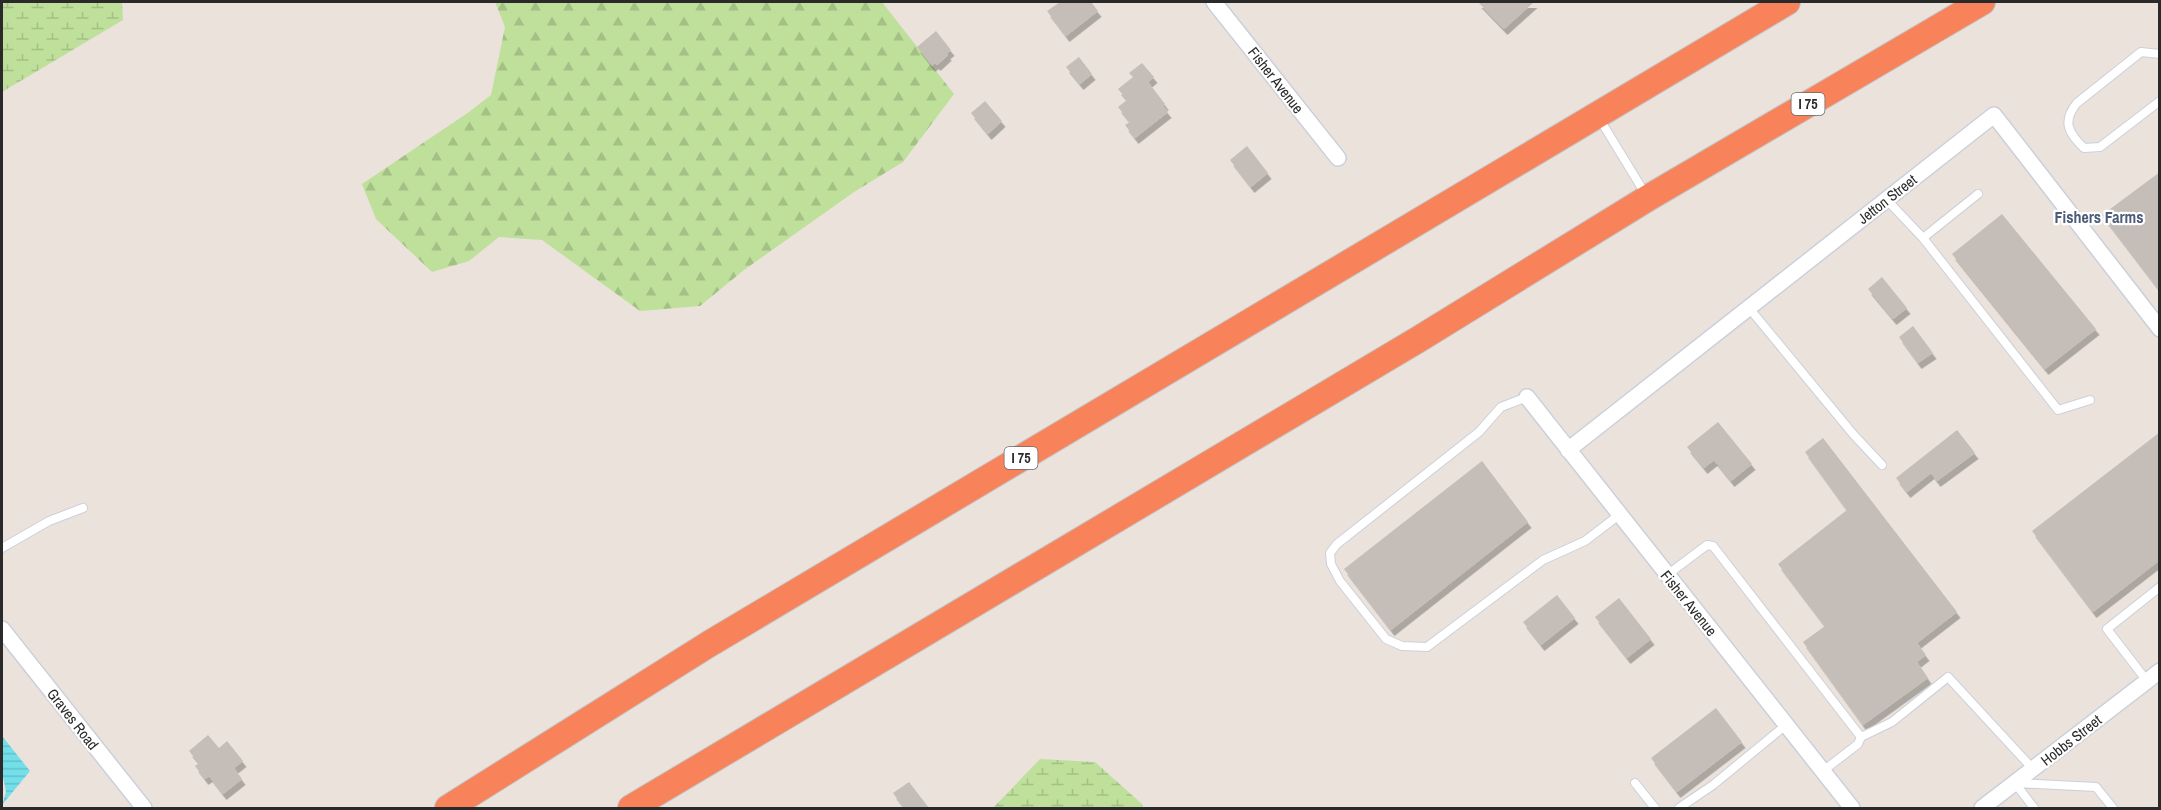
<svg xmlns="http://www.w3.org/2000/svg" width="2161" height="810" viewBox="0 0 2161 810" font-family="'Archivo Narrow',sans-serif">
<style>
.forest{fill:url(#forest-firs)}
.wetland{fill:url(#wetland-marsh)}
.water{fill:url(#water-rules)}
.building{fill:#c4bdb8;filter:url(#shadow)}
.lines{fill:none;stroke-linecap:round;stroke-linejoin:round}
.service-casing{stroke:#cad0db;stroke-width:10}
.minor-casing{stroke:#cad0db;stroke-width:18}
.motorway-casing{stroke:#c3c3c3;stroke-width:28}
.service{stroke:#fff;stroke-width:8}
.minor{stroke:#fff;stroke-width:15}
.motorway{stroke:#f8835a;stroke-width:26}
.labels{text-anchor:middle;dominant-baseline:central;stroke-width:4.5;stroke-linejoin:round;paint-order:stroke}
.shield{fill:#fff;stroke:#6a6a6a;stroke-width:1.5}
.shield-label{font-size:14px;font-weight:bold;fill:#2a2a2a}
.street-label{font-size:15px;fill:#2a2a2a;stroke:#fff}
.neighbourhood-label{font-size:16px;font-weight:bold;fill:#4c5c79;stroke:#fff}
</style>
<defs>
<pattern id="forest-firs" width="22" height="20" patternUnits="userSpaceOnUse" patternTransform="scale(1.5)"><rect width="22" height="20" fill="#bee09a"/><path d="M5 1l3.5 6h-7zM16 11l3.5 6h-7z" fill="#a3c085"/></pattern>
<pattern id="wetland-marsh" width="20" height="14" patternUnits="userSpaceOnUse" patternTransform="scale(1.5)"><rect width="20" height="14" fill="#bee09a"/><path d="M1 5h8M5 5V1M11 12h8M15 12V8" fill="none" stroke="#a3c085"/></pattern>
<pattern id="water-rules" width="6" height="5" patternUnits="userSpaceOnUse" patternTransform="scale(1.5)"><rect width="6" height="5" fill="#73dfea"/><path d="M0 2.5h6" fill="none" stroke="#64c0c9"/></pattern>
<filter id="shadow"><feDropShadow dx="3.5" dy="6" stdDeviation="0" flood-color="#0004"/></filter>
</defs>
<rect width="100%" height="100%" fill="#ebe2dc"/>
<path class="forest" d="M 495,2 L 882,2 L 954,94 L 903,162 L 854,192 L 744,270 L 700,306 L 640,311 L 542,240 L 499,237 L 469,261 L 432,272 L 376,219 L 362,184 L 469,112 L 491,95 L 505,27 Z"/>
<path class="wetland" d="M 2,2 L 122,2 L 123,20 L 2,92 Z
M 1040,759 L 1095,762 L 1142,804 L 1143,808 L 993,808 Z"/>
<path class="water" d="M 2,736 L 30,771 L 2,805 L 6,792 L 2,771 Z"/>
<path class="building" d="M 1060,2 L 1091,2 L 1098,11 L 1066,36 L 1047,11 Z
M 1478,2 L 1534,2 L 1504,29 Z
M 936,31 L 951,50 L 947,53 L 948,55 L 937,65 L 935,63 L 932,66 L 917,47 Z
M 1079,57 L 1092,74 L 1080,84 L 1066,67 Z
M 1142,63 L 1154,77 L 1148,82 L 1165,104 L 1163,106 L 1168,112 L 1135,138 L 1125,125 L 1130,122 L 1118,107 L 1127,100 L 1118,89 L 1133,77 L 1129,73 Z
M 985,101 L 1002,121 L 988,134 L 971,113 Z
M 1247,146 L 1268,173 L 1251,187 L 1230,160 Z
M 2160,172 L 2160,291 L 2102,215 Z
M 2002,214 L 2096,329 L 2045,369 L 1952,254 Z
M 1882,277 L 1907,308 L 1893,319 L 1868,289 Z
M 1913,326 L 1933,353 L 1918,363 L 1899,337 Z
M 1718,422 L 1752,464 L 1731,481 L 1714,460 L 1704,468 L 1687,447 Z
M 1957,430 L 1975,453 L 1937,481 L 1931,473 L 1907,492 L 1896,478 Z
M 2160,432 L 2160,560 L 2093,612 L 2032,531 Z
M 1823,438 L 1957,612 L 1917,643 L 1926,655 L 1917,662 L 1928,678 L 1863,725 L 1803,642 L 1825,626 L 1778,564 L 1847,510 L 1805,452 Z
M 1482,461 L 1528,522 L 1391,630 L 1344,569 Z
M 1557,595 L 1575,618 L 1541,645 L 1523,622 Z
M 1619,598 L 1651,639 L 1627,658 L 1595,617 Z
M 1716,708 L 1742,742 L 1677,792 L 1651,758 Z
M 208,735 L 219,748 L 227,741 L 243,761 L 234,768 L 242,779 L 223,794 L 209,776 L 205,779 L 195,766 L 199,763 L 189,751 Z
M 909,782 L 929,808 L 904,808 L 893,793 Z"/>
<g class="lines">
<defs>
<path id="service" d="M 2160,54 L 2141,52 L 2077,103 C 2062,121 2068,133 2084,148 L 2100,147 L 2160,101
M 1599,118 L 1646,195
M 1886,199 L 1923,238 L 2058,410 L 2090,400
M 1923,238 L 1978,194
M 1749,308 L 1853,434 L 1882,465
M 1527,397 L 1501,407 L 1479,432 L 1337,544 L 1330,553 L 1331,564 L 1340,581 L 1386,639 L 1402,646 L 1427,647 L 1543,560 L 1585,541 L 1619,515
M 2,548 L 49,521 L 83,508
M 1667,575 L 1707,545 L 1713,546 L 1861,737 L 1858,744 L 1823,771
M 2147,681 L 2107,629 L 2160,587
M 1861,737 L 1892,722 L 1948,677 L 2033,769
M 1635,783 L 1655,808
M 2015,783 L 2034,808
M 2016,783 L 2096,787 L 2113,808
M 1679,808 L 1713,785 L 1786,725"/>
<path id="minor" d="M 1214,2 L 1338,158
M 1527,397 L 1852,808
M 1568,450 L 1994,115 L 2160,329
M 2,629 L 144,808
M 1982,808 L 2160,671"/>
<path id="motorway" d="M 448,808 L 709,644 L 1787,2
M 631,808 L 1419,339 L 1648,198 L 1982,2"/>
</defs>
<use href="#service" class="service-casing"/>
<use href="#minor" class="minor-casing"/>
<use href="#motorway" class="motorway-casing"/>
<use href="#service" class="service"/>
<use href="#minor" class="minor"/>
<use href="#motorway" class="motorway"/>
</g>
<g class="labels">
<g class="shield">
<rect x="1791.5" y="93" width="33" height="22" rx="4.5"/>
<rect x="1004.5" y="447" width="33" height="22" rx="4.5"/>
</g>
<g class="shield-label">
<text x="1808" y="104">I 75</text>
<text x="1021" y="458">I 75</text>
</g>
<g class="street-label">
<text transform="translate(1276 80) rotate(52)">Fisher Avenue</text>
<text transform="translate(1887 199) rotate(-38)">Jetton Street</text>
<text transform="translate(1689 603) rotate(51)">Fisher Avenue</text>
<text transform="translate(73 719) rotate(52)">Graves Road</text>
<text transform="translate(2071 740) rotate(-38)">Hobbs Street</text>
</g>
<g class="neighbourhood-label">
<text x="2099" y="217">Fishers Farms</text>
</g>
</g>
<rect width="2161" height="810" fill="none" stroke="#2a2a2a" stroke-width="6"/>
</svg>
